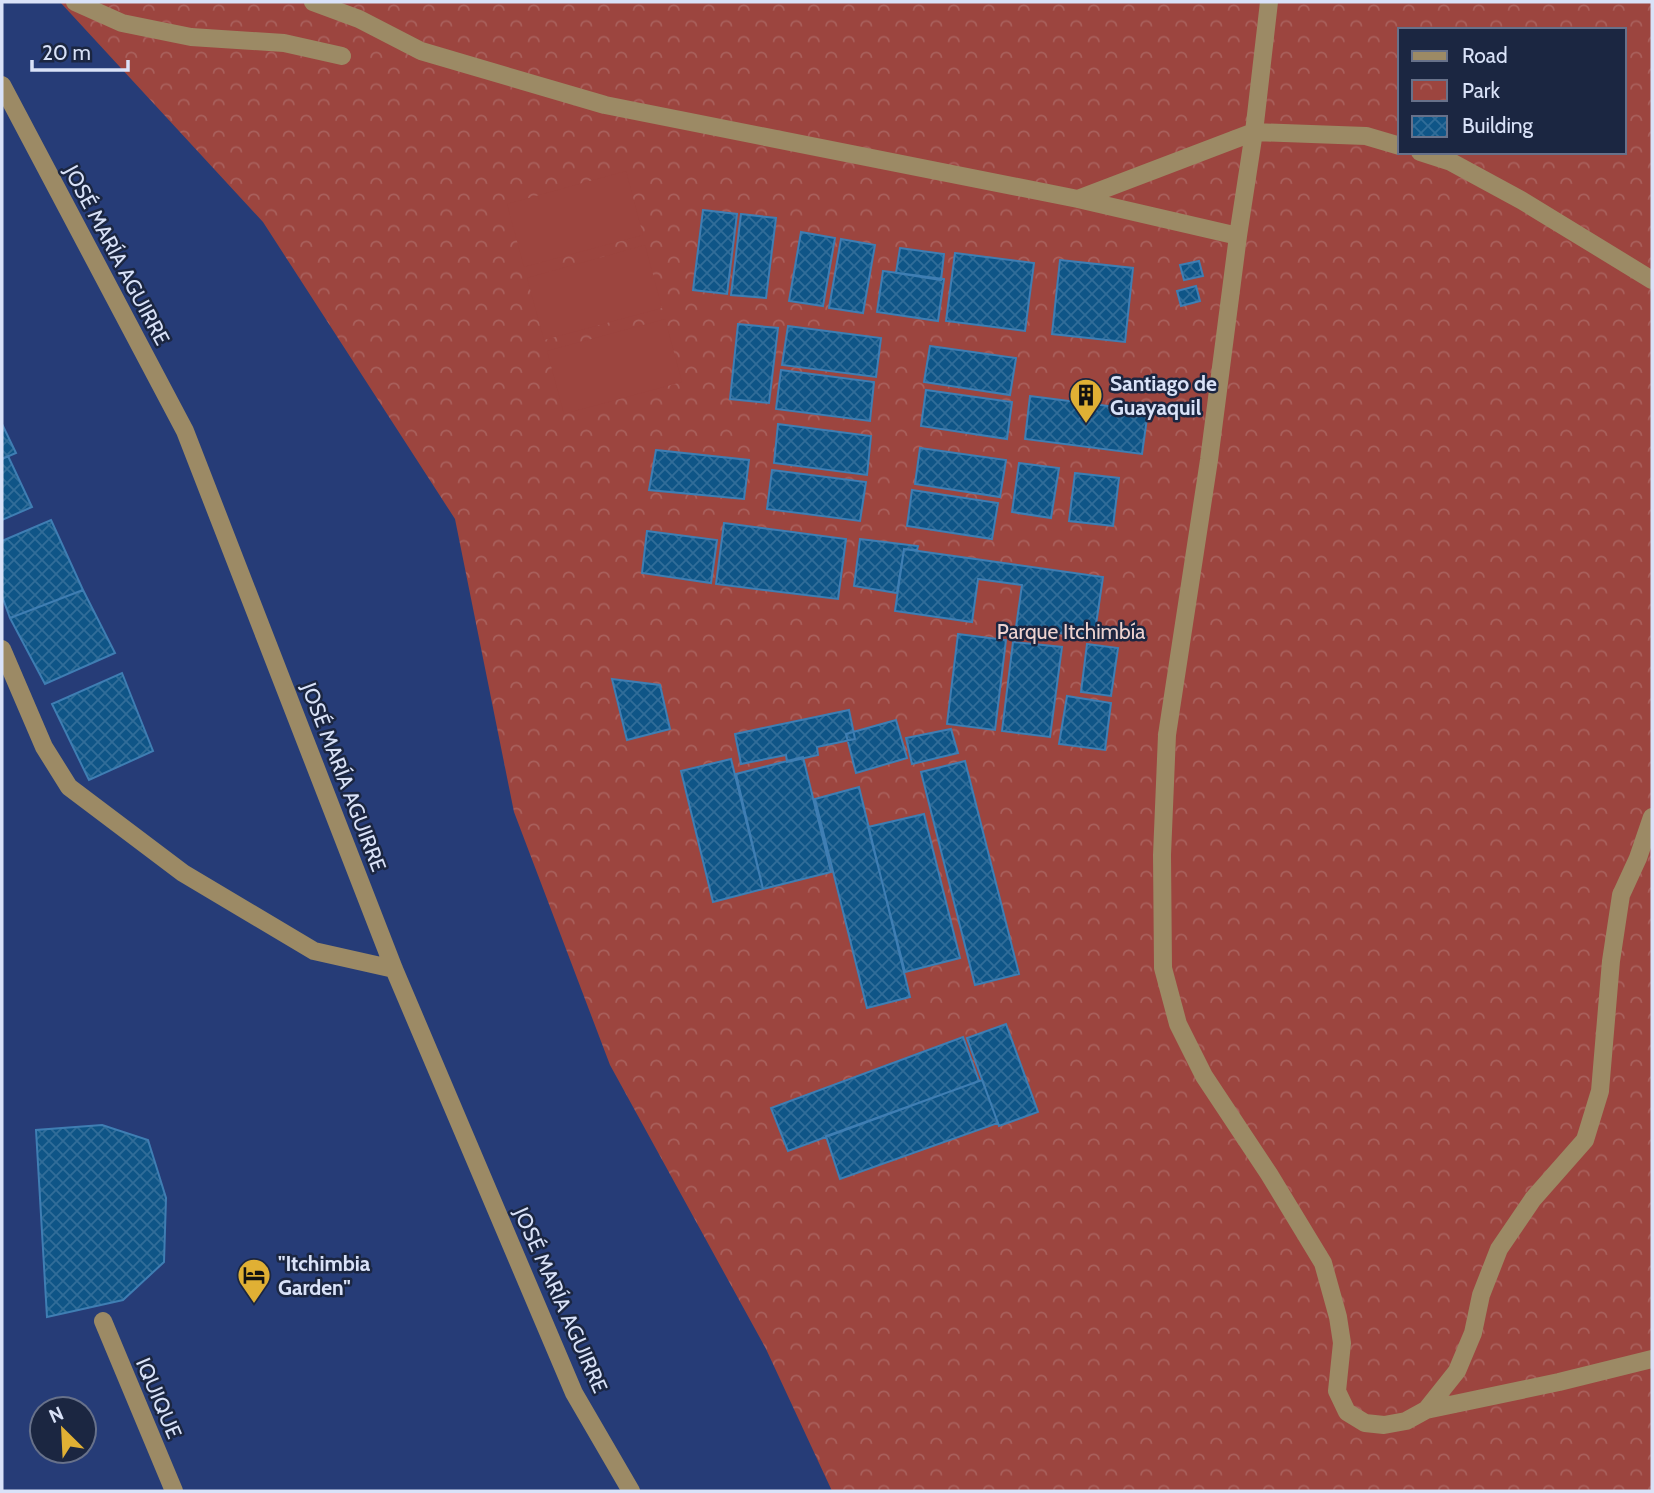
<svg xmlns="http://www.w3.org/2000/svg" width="1654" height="1493" viewBox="0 0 1654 1493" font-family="Cabin,sans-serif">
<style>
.park{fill:url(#park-crowns);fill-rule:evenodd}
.garden{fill:#9c453f}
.building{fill:url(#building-cross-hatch);stroke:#3f7eb3;stroke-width:2}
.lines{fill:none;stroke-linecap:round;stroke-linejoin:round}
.minor{stroke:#9c8a65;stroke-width:18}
.labels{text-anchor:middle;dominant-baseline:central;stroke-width:5;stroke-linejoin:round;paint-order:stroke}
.street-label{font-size:21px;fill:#d9e2f8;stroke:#1b2641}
.poi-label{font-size:21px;font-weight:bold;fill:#d9e2f8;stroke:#1b2641;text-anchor:start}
.park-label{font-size:21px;fill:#edd2cf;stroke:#1b2641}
</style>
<defs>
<pattern id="park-crowns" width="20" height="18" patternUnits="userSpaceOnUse" patternTransform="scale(1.75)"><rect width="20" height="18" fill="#9c453f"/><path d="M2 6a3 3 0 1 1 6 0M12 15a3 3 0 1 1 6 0" fill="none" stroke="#a9605c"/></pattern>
<pattern id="building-cross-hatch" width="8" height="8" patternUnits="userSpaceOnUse" patternTransform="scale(1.75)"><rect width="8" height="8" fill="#0f5587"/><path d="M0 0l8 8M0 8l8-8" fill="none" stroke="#316d99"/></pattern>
</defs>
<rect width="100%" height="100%" fill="#263c77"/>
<path class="park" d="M 60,2 L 1652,2 L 1652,1491 L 832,1491 L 766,1349 L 610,1065 L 514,812 L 455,519 L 263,222 ZM 1400,30 L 1624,30 L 1624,152 L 1400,152 Z"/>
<path class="garden" d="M 626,171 L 643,235 L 524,267 L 507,204 Z
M 645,245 L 662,308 L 544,340 L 527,278 Z
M 665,319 L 682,382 L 564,414 L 547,351 Z"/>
<path class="building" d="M 703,210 L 737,214 L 727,294 L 693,290 Z
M 741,214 L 776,218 L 766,298 L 731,295 Z
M 801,232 L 835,238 L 823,306 L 789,301 Z
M 841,239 L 875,245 L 863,313 L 829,308 Z
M 900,248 L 944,254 L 941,280 L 896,273 Z
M 955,253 L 1034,263 L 1025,331 L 946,321 Z
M 1060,260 L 1133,268 L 1125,342 L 1052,334 Z
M 1199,261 L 1203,276 L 1184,280 L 1180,265 Z
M 883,271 L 944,279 L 938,321 L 877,312 Z
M 1196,286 L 1200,301 L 1181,306 L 1177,291 Z
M 738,324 L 778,328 L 769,403 L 730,399 Z
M 788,326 L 881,338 L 876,377 L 782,365 Z
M 930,346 L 1016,358 L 1010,395 L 924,382 Z
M 781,370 L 874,382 L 870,421 L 776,409 Z
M 926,390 L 1012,402 L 1007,439 L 921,426 Z
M 1030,396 L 1148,411 L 1142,454 L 1025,439 Z
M 2,424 L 16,453 L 2,459 Z
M 778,424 L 871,436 L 867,475 L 774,463 Z
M 920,448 L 1006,460 L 1000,497 L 915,484 Z
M 656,450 L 749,460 L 744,499 L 649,490 Z
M 8,456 L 32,507 L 2,520 L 2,459 Z
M 1019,463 L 1059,468 L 1051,518 L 1012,512 Z
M 772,470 L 866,482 L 860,521 L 767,509 Z
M 1075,473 L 1119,478 L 1113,526 L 1069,521 Z
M 912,490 L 998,503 L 992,539 L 907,526 Z
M 51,520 L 83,590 L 10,618 L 2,596 L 2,541 Z
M 724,523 L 846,539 L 838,599 L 716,584 Z
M 647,531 L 717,540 L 711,583 L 642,573 Z
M 860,539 L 918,546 L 917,550 L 904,549 L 897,593 L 854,586 Z
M 904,549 L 1103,577 L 1094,638 L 1016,627 L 1022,585 L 978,579 L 972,622 L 895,611 Z
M 83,590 L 115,653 L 45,684 L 10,618 Z
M 958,634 L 1006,640 L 995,730 L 947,724 Z
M 1013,642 L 1062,647 L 1050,737 L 1002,731 Z
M 1087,644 L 1118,648 L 1111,696 L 1081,692 Z
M 122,673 L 153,751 L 89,780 L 52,704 Z
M 612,679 L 660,685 L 670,729 L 627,740 Z
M 1067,696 L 1111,703 L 1105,750 L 1059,744 Z
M 849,710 L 855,739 L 817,747 L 818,755 L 787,762 L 786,755 L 741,764 L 735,734 Z
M 896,720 L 907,758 L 856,773 L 846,734 Z
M 951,729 L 958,753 L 912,764 L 906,738 Z
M 803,757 L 831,872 L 763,889 L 736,774 Z
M 731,759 L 763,889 L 713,902 L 681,771 Z
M 965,761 L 1019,974 L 975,985 L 921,772 Z
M 859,787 L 910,997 L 867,1008 L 815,799 Z
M 924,814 L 960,958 L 905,972 L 868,827 Z
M 1006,1024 L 1038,1112 L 999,1126 L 967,1038 Z
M 963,1037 L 979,1081 L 788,1151 L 771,1108 Z
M 982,1080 L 998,1123 L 840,1179 L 826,1136 Z
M 102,1125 L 148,1140 L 166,1198 L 164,1262 L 123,1300 L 47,1317 L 36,1130 Z"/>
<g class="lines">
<path class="minor" d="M 75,2 L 122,23 L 191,37 L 284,43 L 342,56
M 313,2 L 359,19 L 421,51 L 605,105 L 1078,199 L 1238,236
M 1269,2 L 1254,132 L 1238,236 L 1209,460 L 1167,735 L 1162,855 L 1163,968 L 1178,1024 L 1204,1076 L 1269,1174 L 1323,1263 L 1338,1317 L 1342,1343 L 1337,1391 L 1347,1412 L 1365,1423 L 1384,1425 L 1406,1421 L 1426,1410 L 1457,1371 L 1473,1333 L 1481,1295 L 1499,1249 L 1533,1199 L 1585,1140 L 1600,1091 L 1611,961 L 1621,895 L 1638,858 L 1652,817
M 2,85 L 185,431 L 394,969 L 574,1393 L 631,1491
M 1420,152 L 1451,162 L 1521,200 L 1652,280
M 1078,199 L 1254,132 L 1366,136 L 1400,146
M 2,649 L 44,747 L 69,787 L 183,873 L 314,951 L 394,969
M 103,1321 L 174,1491
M 1426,1410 L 1559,1382 L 1652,1359"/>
</g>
<defs>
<symbol id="building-pin" viewBox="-11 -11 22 30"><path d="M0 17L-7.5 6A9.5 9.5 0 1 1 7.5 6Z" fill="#e0b034" stroke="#1b2641"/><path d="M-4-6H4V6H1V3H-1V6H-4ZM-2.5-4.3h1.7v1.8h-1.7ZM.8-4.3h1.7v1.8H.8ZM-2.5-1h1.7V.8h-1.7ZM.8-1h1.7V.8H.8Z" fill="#111"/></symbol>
<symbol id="hotel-pin" viewBox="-11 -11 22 30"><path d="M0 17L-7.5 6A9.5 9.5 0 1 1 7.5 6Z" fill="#e0b034" stroke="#1b2641"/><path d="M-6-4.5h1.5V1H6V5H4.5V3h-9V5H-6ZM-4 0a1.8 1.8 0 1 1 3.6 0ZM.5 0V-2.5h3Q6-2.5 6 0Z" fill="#111"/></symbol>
</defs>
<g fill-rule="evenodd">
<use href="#building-pin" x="1067" y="376" width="38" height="52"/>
<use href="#hotel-pin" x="235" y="1256" width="38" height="52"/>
</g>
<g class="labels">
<g class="street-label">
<text transform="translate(117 255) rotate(62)">JOSÉ MARÍA AGUIRRE</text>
<text transform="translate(344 777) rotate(69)">JOSÉ MARÍA AGUIRRE</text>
<text transform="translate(561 1300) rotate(66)">JOSÉ MARÍA AGUIRRE</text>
<text transform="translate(159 1398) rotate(67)">IQUIQUE</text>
</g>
<g class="poi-label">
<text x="1110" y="383">Santiago de<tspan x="1110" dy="24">Guayaquil</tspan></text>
<text x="278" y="1263">"Itchimbia<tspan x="278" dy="24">Garden"</tspan></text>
</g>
<g class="park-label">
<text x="1071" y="631">Parque Itchimbía</text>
</g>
</g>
<rect width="1654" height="1493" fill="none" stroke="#d9e2f8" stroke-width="7"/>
<rect x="1398" y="28" width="228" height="126" fill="#1b2641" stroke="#67718a" stroke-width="2"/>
<rect x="1412" y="51" width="35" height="10" fill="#9c8a65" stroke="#67718a" stroke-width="2"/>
<text x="1462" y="63" font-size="21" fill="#d9e2f8">Road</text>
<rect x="1412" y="80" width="35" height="21" fill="url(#park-crowns)" stroke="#67718a" stroke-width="2"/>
<text x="1462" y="98" font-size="21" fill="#d9e2f8">Park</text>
<rect x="1412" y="116" width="35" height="21" fill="url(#building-cross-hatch)" stroke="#67718a" stroke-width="2"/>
<text x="1462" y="133" font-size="21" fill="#d9e2f8">Building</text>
<g transform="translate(63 1430) rotate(336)"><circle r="33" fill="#1b2641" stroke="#67718a" stroke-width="2"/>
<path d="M0-5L12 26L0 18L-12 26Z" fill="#e0b034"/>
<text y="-10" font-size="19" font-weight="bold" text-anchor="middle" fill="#d9e2f8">N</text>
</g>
<path d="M32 60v10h96v-10" fill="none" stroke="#d9e2f8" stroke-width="3.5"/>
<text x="42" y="60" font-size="21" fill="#d9e2f8" stroke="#1b2641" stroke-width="5" paint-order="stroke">20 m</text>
</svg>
